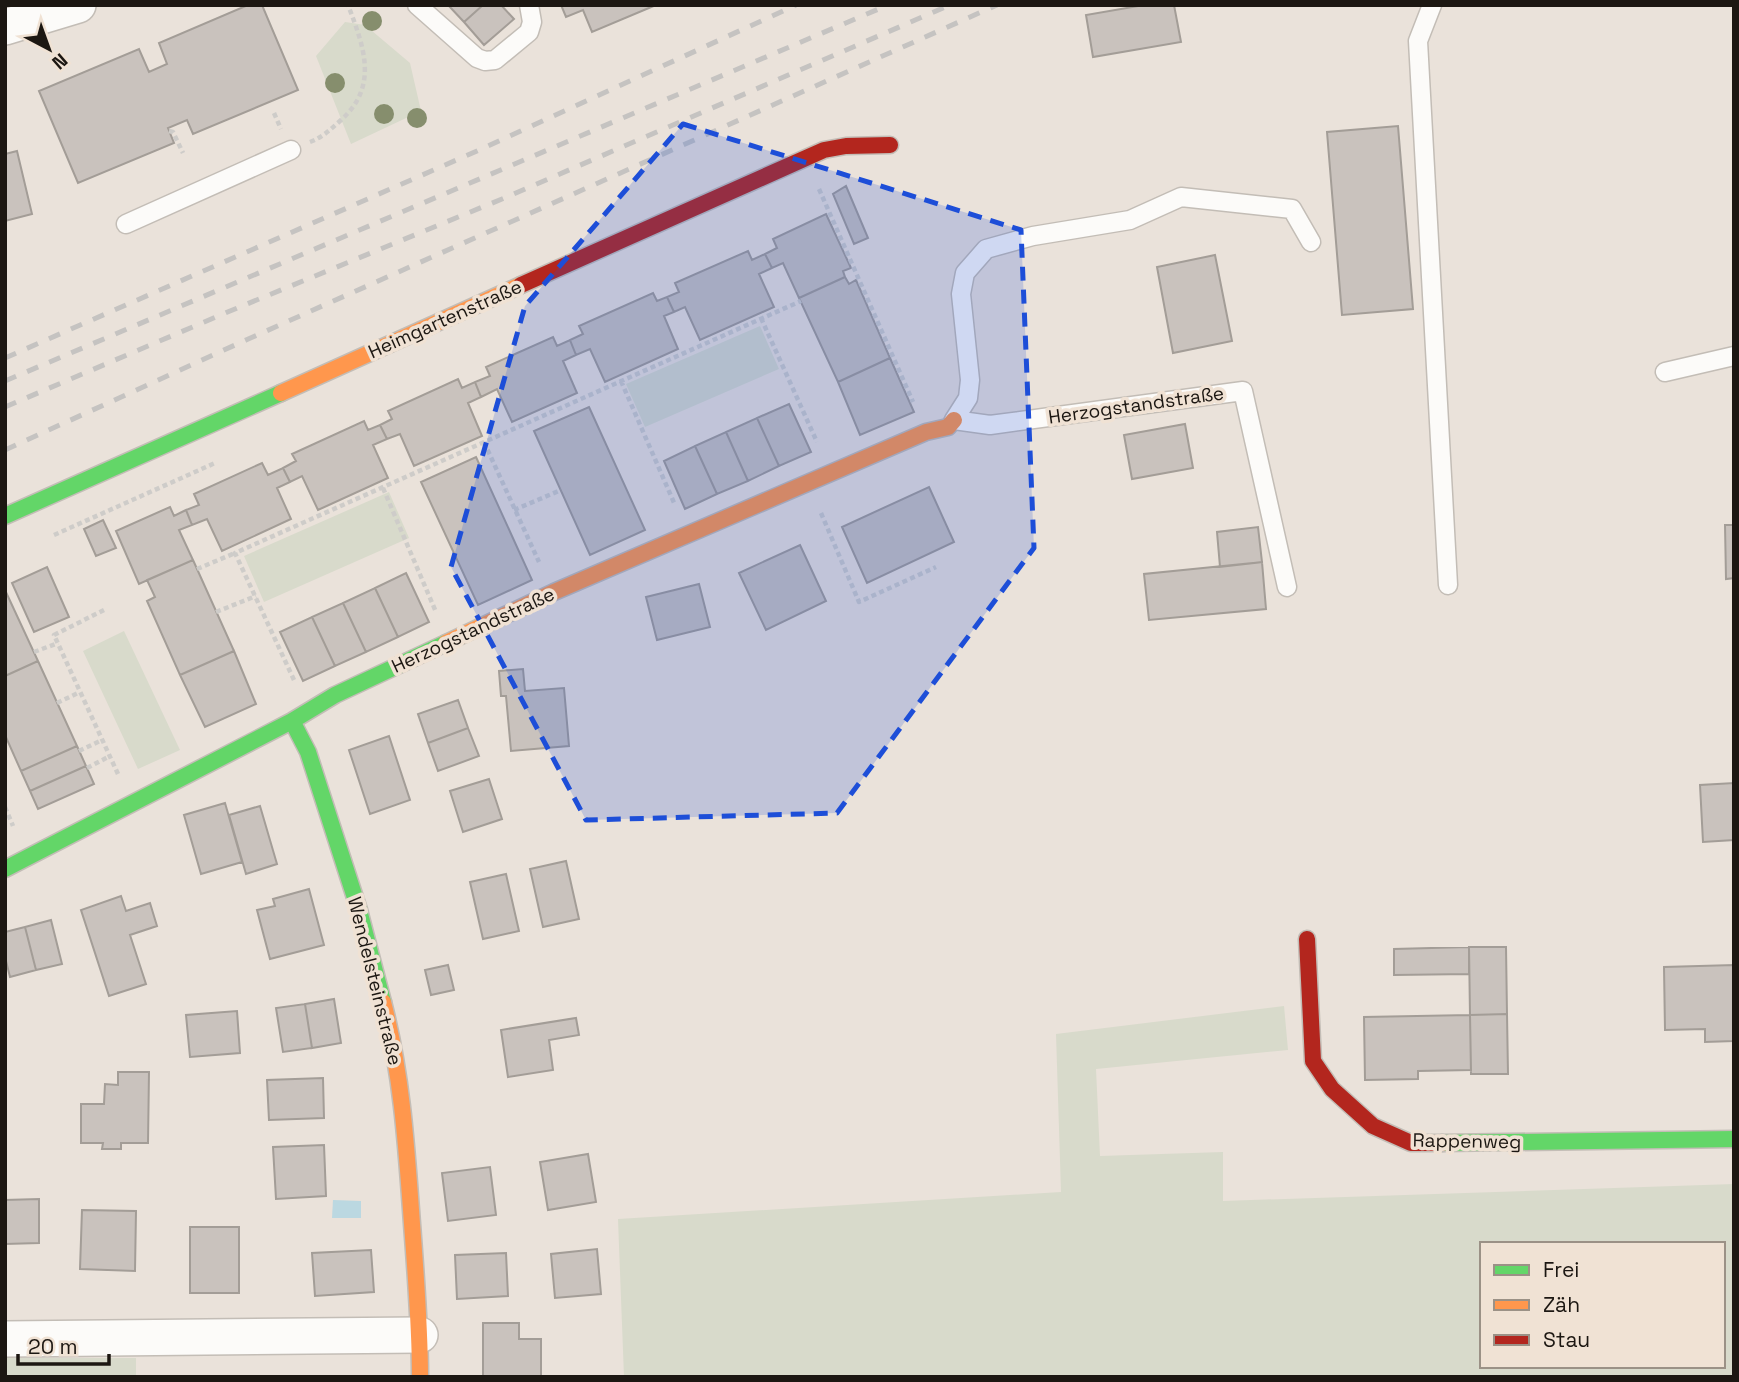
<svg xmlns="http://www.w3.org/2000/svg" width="1739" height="1382" viewBox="0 0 1739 1382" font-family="'Space Grotesk',sans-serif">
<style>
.green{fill:#d8dacb;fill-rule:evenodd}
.water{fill:#bbd8e1}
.building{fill:#c9c2bd;stroke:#a39d97;stroke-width:2}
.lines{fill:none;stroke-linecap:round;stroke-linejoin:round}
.lane-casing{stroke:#c3bdb6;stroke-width:21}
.street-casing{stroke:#c3bdb6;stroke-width:38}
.fast-casing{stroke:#c3bdb6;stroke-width:19}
.slow-casing{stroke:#c3bdb6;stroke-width:19}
.jam-casing{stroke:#c3bdb6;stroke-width:19}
.path{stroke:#ceccc9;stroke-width:4.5;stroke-dasharray:5 3.5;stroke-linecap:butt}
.lane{stroke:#fcfbf9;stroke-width:18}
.street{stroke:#fcfbf9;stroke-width:35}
.fast{stroke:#63d668;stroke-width:16}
.slow{stroke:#ff974d;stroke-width:16}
.jam{stroke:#b3261e;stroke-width:16}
.rail{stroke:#c5c3c1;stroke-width:5;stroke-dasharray:12 12;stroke-linecap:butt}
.tree{fill:#868e6d}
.marked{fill:#1d4ed8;fill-opacity:0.2;stroke:#1d4ed8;stroke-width:5;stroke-dasharray:14 9;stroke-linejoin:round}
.labels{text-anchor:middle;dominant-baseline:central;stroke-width:7;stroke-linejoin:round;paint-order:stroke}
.street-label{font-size:19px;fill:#1c1712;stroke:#f0e2d4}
</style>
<rect width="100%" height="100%" fill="#eae2da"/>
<path class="green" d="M 345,22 L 365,25 L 410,63 L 421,111 L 351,144 L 316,56 Z
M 760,326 L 779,369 L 645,427 L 626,384 Z
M 389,492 L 409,538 L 264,602 L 244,556 Z
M 124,631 L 180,750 L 138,769 L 83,651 Z
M 1284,1006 L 1288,1050 L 1096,1069 L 1100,1156 L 1223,1152 L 1223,1201 L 1734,1184 L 1734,1377 L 624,1377 L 618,1219 L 1061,1192 L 1056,1034 ZM 1482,1244 L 1723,1244 L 1723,1366 L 1482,1366 Z
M 5,1358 L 136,1358 L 136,1377 L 5,1377 Z"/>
<path class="water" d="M 333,1200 L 361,1201 L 361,1218 L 332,1218 Z"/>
<path class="building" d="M 248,5 L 262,5 L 298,90 L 193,134 L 187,120 L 168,128 L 174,143 L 78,183 L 39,91 L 139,49 L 149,72 L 167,64 L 159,43 Z
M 448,5 L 483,5 L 464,22 Z
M 483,5 L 501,5 L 514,19 L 484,45 L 464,22 Z
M 561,5 L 656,5 L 592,32 L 583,10 L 566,17 Z
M 1144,5 L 1174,5 L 1181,42 L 1093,57 L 1086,15 Z
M 1398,126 L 1413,309 L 1342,315 L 1327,132 Z
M 17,151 L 32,214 L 5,221 L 5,154 Z
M 846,186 L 868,238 L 854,244 L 833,194 Z
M 826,214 L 851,268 L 843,271 L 845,277 L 799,298 L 783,263 L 772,268 L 765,254 L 777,248 L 773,239 Z
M 748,251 L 752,260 L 765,254 L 772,268 L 759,274 L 774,307 L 700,340 L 685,307 L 674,312 L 667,297 L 679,292 L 675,283 Z
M 1215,255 L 1232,341 L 1173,353 L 1157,267 Z
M 845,277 L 849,284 L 856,280 L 890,358 L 838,382 L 799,298 Z
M 653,293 L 657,301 L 667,297 L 674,312 L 664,316 L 678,349 L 605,382 L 590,349 L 576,355 L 570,340 L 583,334 L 579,326 Z
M 553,337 L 557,346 L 570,340 L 576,355 L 563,361 L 577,393 L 512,422 L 497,389 L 481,397 L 475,382 L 490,376 L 486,367 Z
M 890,358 L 914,412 L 860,435 L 838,382 Z
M 458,379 L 462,388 L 475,382 L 481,397 L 468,403 L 482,436 L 414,466 L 400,434 L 387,439 L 380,425 L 392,419 L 388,411 Z
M 789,404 L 811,452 L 779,466 L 757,418 Z
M 589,407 L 645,530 L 590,555 L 534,431 Z
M 757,418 L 779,466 L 748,481 L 726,432 Z
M 364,421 L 368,430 L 380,425 L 387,439 L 373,445 L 388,478 L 318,510 L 302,476 L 290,482 L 283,468 L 296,461 L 292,454 Z
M 1185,424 L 1193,468 L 1132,479 L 1124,435 Z
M 726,432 L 748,481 L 717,494 L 695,446 Z
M 695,446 L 717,494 L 685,509 L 664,461 Z
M 476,457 L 532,580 L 478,605 L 421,482 Z
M 262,463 L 268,475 L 283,468 L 290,482 L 277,488 L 291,519 L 222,551 L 207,519 L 192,525 L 186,510 L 199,505 L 194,494 Z
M 929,487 L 954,542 L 867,583 L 842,527 Z
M 170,507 L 174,516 L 186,510 L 192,525 L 179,530 L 193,560 L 139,584 L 116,531 Z
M 103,520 L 116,548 L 96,556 L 84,529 Z
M 1725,525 L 1734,525 L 1734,578 L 1726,579 Z
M 1258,527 L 1262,562 L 1220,567 L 1217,532 Z
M 800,545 L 826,601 L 766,630 L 739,573 Z
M 193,560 L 234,651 L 180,675 L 147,601 L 155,597 L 147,580 Z
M 1262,562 L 1266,609 L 1149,620 L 1144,574 Z
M 47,567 L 69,617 L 34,632 L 12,583 Z
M 406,573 L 429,622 L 398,637 L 375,588 Z
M 699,584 L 710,627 L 657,640 L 646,597 Z
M 375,588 L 398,637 L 366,652 L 343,603 Z
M 5,590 L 38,661 L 5,676 Z
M 343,603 L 366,652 L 335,666 L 312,617 Z
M 312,617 L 335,666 L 303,681 L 280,632 Z
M 234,651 L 256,704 L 205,727 L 180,675 Z
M 38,661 L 77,746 L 21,771 L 5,735 L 5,676 Z
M 523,669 L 525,691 L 564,688 L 569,746 L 511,751 L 506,696 L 501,696 L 499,671 Z
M 458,700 L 468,728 L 428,743 L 418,714 Z
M 468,728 L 479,756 L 438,771 L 428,743 Z
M 389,736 L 410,800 L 370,814 L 349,750 Z
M 77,746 L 86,766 L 30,791 L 21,771 Z
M 86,766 L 94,784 L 38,809 L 30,791 Z
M 489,779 L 502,819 L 463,832 L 450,791 Z
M 1734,783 L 1734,840 L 1703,842 L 1700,785 Z
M 225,803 L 242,862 L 201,874 L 184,815 Z
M 260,806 L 277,864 L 246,874 L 229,815 Z
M 566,861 L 579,919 L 543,927 L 530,869 Z
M 506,874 L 519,931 L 483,939 L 470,882 Z
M 309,889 L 324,945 L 270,959 L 257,910 L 275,906 L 273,899 Z
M 121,896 L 126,911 L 150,903 L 157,926 L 130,935 L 146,984 L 109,996 L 81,910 Z
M 51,920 L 62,964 L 36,970 L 25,927 Z
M 25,927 L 36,970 L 10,977 L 5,957 L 5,932 Z
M 1469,947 L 1506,947 L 1507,1014 L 1470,1015 Z
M 1469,947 L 1469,974 L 1394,975 L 1394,949 Z
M 448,965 L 454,990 L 431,995 L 425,970 Z
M 1734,965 L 1734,1041 L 1705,1042 L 1705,1029 L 1665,1030 L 1664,967 Z
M 334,999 L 341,1043 L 312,1048 L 305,1004 Z
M 305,1004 L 312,1048 L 283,1052 L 276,1008 Z
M 237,1011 L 240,1053 L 190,1057 L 186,1015 Z
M 1507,1014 L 1508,1074 L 1471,1074 L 1470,1015 Z
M 1470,1015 L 1471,1070 L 1418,1071 L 1418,1079 L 1365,1080 L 1364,1017 Z
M 576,1018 L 579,1035 L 549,1040 L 553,1070 L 508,1077 L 501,1030 Z
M 118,1072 L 149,1072 L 148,1143 L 121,1143 L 121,1149 L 102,1149 L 103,1143 L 81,1143 L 81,1104 L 104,1104 L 105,1084 L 118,1085 Z
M 323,1078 L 324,1118 L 269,1120 L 267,1080 Z
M 324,1145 L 326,1196 L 276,1199 L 273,1147 Z
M 588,1154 L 596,1202 L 548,1210 L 540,1162 Z
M 490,1167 L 496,1215 L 448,1221 L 442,1173 Z
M 39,1199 L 39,1243 L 5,1244 L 5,1200 Z
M 82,1210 L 136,1211 L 135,1271 L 80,1269 Z
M 190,1227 L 239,1227 L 239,1293 L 190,1293 Z
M 597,1249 L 601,1294 L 555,1298 L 551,1254 Z
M 371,1250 L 374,1292 L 315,1296 L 312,1253 Z
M 506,1253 L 508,1296 L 457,1299 L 455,1255 Z
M 483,1323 L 519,1323 L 519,1339 L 541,1339 L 541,1376 L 483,1377 Z"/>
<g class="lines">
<defs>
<path id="lane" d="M 417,5 L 477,58 L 485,61 L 495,60 L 529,32 L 532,22 L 529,5
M 1432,5 L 1418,41 L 1448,585
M 126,224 L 291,150
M 1665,372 L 1734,356
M 1287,587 L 1243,391 L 990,425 L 954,420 L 968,398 L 970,380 L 961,294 L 965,273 L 986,249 L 1033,236 L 1130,220 L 1181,197 L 1292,209 L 1311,242"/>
<path id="street" d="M 5,27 L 78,5
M 5,1339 L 420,1335"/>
<path id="fast" d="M 5,516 L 281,393
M 292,721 L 308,752 L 359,910 L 383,1002
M 5,869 L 292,721 L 335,695 L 446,643
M 1442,1143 L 1734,1139"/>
<path id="slow" d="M 281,393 L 521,285
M 446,643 L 554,592 L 926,432 L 948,427 L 954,420
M 383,1002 C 401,1071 406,1140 411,1210 C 415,1266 420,1321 420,1377"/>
<path id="jam" d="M 521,285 L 824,150 L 846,146 L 890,145
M 1307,939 L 1313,1061 L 1332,1089 L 1373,1126 L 1411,1143 L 1442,1143"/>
</defs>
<use href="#lane" class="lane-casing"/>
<use href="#street" class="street-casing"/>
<use href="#fast" class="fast-casing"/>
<use href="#slow" class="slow-casing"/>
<use href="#jam" class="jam-casing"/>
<path class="path" d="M 274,113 L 281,129
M 169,131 L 173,132 L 183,153
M 310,142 C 323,137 331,129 341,120 C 379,86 364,47 348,5
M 819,189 L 913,402
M 761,318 L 817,442
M 621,381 L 675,505
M 484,442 L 539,562
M 383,488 L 436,612
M 514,510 L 561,490
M 821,513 L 859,602 L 936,567
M 54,535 L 215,463
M 197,569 L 235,553
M 104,610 L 54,635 L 118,774
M 216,612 L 256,596
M 34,652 L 58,643
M 294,680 L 235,553 L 801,301
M 57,703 L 80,692
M 79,751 L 102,740
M 87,768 L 110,756
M 5,807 L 13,826"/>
<use href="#lane" class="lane"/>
<use href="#street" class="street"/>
<use href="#fast" class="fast"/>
<use href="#slow" class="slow"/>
<use href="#jam" class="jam"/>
<path class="rail" d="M 5,358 L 477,151 L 796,5
M 5,381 L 888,5
M 5,407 L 230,311 L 502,199 L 950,5
M 5,450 L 246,340 L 997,5"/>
</g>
<g class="tree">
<circle cx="372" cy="21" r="10"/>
<circle cx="335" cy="83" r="10"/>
<circle cx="384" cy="114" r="10"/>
<circle cx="417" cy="118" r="10"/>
</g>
<path class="marked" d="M 683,124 L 1021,230 L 1034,548 L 837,813 L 586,820 L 451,567 L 525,306 Z"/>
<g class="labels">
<g class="street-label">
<text transform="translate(445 319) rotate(-24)">Heimgartenstraße</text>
<text transform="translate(1136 405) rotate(-8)">Herzogstandstraße</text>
<text transform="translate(473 630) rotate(-25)">Herzogstandstraße</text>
<text transform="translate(375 981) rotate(76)">Wendelsteinstraße</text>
<text transform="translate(1467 1141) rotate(1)">Rappenweg</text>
</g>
</g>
<rect width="1739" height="1382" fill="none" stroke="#1c1712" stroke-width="14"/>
<rect x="1480" y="1242" width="245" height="126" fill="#f0e2d4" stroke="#9b9186" stroke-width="2"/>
<rect x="1494" y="1265" width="35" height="10" fill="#63d668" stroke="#9b9186" stroke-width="2"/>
<text x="1543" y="1277" font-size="21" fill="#1c1712">Frei</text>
<rect x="1494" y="1300" width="35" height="10" fill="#ff974d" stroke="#9b9186" stroke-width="2"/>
<text x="1543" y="1312" font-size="21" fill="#1c1712">Zäh</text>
<rect x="1494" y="1335" width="35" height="10" fill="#b3261e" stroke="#9b9186" stroke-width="2"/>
<text x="1543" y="1347" font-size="21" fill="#1c1712">Stau</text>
<g transform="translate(49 49) rotate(139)" stroke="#f0e2d4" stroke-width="5" paint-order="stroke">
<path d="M0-5L12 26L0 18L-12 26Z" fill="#1c1712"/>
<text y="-10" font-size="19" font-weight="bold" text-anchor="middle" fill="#1c1712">N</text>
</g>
<path d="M18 1354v10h91v-10" fill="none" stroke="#1c1712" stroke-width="3.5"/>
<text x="28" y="1354" font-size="21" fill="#1c1712" stroke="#f0e2d4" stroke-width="5" paint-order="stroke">20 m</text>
</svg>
